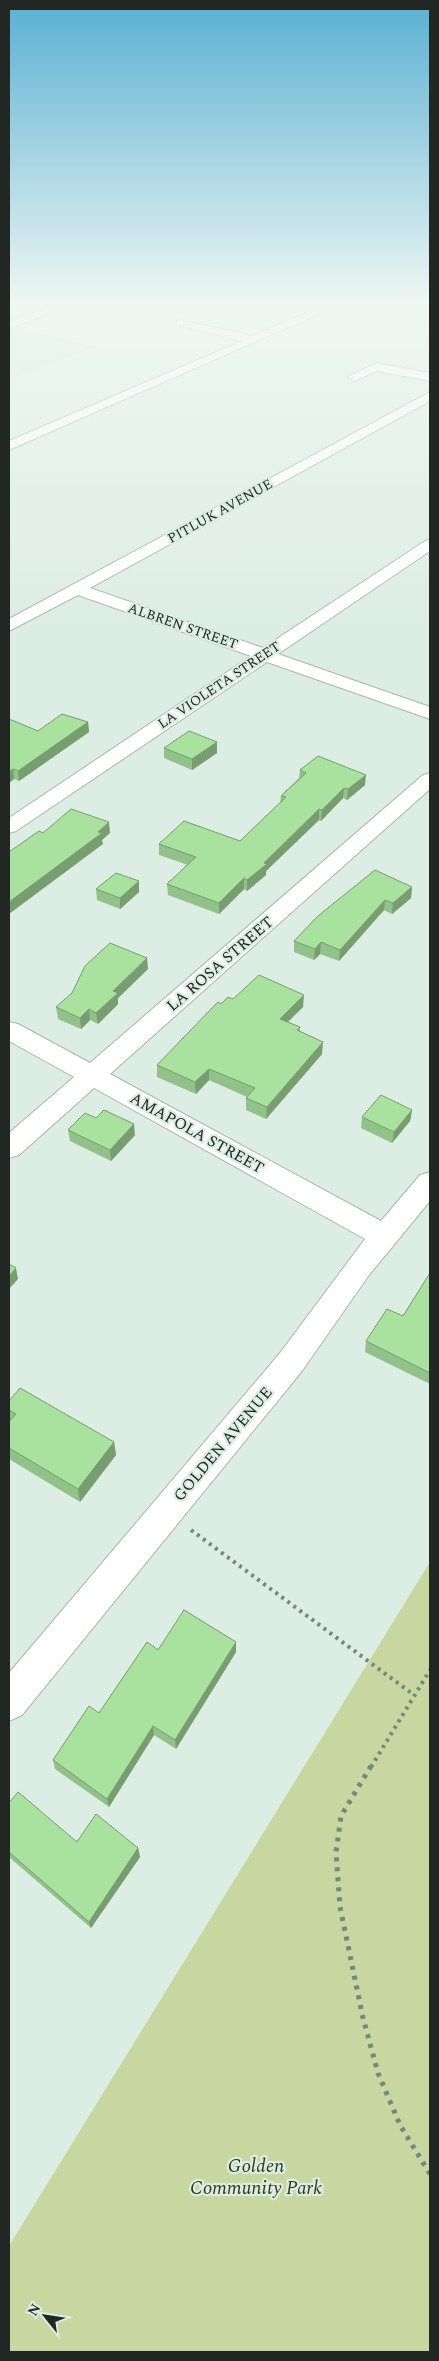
<svg xmlns="http://www.w3.org/2000/svg" width="439" height="2361" viewBox="0 0 439 2361" font-family="Spectral,serif">
<style>
.built{fill:#cde7d9}
.green{fill:#c7d79f}
.lines{fill:none;stroke-linecap:round;stroke-linejoin:round}
.minor-casing{stroke:#a7b8ae;stroke-width:2}
.major-casing{stroke:#a7b8ae;stroke-width:2}
.path-far1{stroke:#79857e;stroke-width:4;stroke-dasharray:3 4.5;stroke-linecap:butt}
.path{stroke:#79857e;stroke-width:5;stroke-dasharray:4 6;stroke-linecap:butt}
.minor{fill:#fff;fill-rule:evenodd}
.major{fill:#fff;fill-rule:evenodd}
.wall{fill:#91c289}
.shaded-wall{fill:#769e6f}
.building{fill:#a9e29f;stroke:#769e6f}
.labels{text-anchor:middle;dominant-baseline:central;stroke-width:4.5;stroke-linejoin:round;paint-order:stroke}
.far-street-label{font-size:14px;fill:#212824;stroke:#dcede4}
.street-label{font-size:16px;fill:#212824;stroke:#dcede4}
.near-park-label{font-size:19px;font-style:italic;fill:#313917;stroke:#dcede4}
</style>
<rect width="100%" height="100%" fill="#dcede4"/>
<path class="built" d="M 15,327 L 94,347 L 14,378 L 9,377 L 9,330 Z"/>
<path class="green" d="M 430,1562 L 430,2352 L 9,2352 L 9,2246 Z"/>
<g class="lines">
<defs>
<path id="minor" d="M 63,302 L 79,302 L 9,329 L 9,322 Z
M 331,302 L 346,302 L 9,450 L 9,441 L 242,341 L 177,325 L 177,321 L 181,320 L 252,336 Z
M 376,363 L 430,373 L 430,381 L 377,371 L 354,381 L 348,377 Z
M 430,392 L 430,401 L 90,588 L 263,648 L 425,541 L 430,539 L 430,551 L 278,654 L 430,707 L 430,719 L 267,662 L 16,831 L 9,833 L 9,818 L 251,656 L 78,595 L 9,631 L 9,619 Z
M 430,773 L 430,789 L 110,1074 L 381,1221 L 420,1175 L 430,1172 L 430,1201 L 369,1275 L 302,1371 L 22,1715 L 9,1721 L 9,1673 L 280,1353 L 365,1239 L 94,1088 L 19,1155 L 9,1158 L 9,1133 L 74,1077 L 9,1041 L 9,1022 L 18,1024 L 90,1063 L 423,775 Z"/>
<path id="major" d="M 412,302 L 425,302 L 430,306 L 430,313 Z"/>
</defs>
<use href="#minor" class="minor-casing"/>
<use href="#major" class="major-casing"/>
<path class="path-far1" d="M 191,1530 L 414,1695
M 371,1767 L 430,1670"/>
<path class="path" d="M 371,1766 L 341,1816 L 336,1852 L 340,1907 L 363,2018 L 378,2073 L 400,2125 L 430,2174"/>
<use href="#minor" class="minor"/>
<use href="#major" class="major"/>
</g>
<path class="wall" d="M 9,719 L 38,731 L 88,722 L 89,732 L 19,781 L 14,779 L 9,783 Z
M 217,742 L 217,753 L 192,770 L 164,758 L 164,748 Z
M 300,770 L 365,785 L 347,800 L 343,798 L 321,821 L 319,820 L 266,871 L 266,875 L 247,891 L 244,889 L 219,914 L 168,895 L 167,884 L 188,865 L 159,855 L 159,844 L 240,841 L 280,803 L 281,796 L 299,778 Z
M 139,881 L 139,892 L 120,909 L 97,900 L 96,889 Z
M 412,887 L 411,898 L 392,914 L 384,910 L 339,961 L 320,954 L 314,960 L 294,952 L 294,941 Z
M 148,969 L 118,998 L 118,1004 L 98,1024 L 90,1020 L 81,1029 L 58,1019 L 56,1007 Z
M 233,999 L 303,1007 L 288,1022 L 300,1027 L 300,1032 L 322,1054 L 266,1119 L 246,1110 L 246,1098 L 247,1097 L 209,1080 L 196,1094 L 157,1077 L 157,1065 L 221,1004 Z
M 412,1110 L 410,1121 L 392,1143 L 361,1128 L 362,1117 Z
M 68,1130 L 135,1135 L 111,1161 L 70,1141 Z
M 430,1273 L 430,1384 L 365,1352 L 366,1341 L 403,1316 Z
M 9,1401 L 114,1442 L 116,1455 L 80,1502 L 9,1459 Z
M 158,1650 L 236,1652 L 176,1749 L 154,1735 L 109,1807 L 55,1769 L 53,1760 Z
M 9,1803 L 77,1842 L 138,1848 L 140,1857 L 91,1928 L 9,1857 Z"/>
<path class="shaded-wall" d="M 88,722 L 89,732 L 19,781 L 18,771 Z
M 217,742 L 217,753 L 192,770 L 192,759 Z
M 13,769 L 14,779 L 9,783 L 9,772 Z
M 366,775 L 365,785 L 347,800 L 348,789 Z
M 344,788 L 343,798 L 321,821 L 322,810 Z
M 319,809 L 319,820 L 266,871 L 266,875 L 247,891 L 247,880 Z
M 109,822 L 110,833 L 102,840 L 103,844 L 9,914 L 9,902 L 98,832 Z
M 244,878 L 244,889 L 219,914 L 219,903 Z
M 139,881 L 139,892 L 120,909 L 120,898 Z
M 412,887 L 411,898 L 392,914 L 393,903 Z
M 385,900 L 384,910 L 339,961 L 340,950 Z
M 321,942 L 320,954 L 314,960 L 315,949 Z
M 147,958 L 148,969 L 118,998 L 118,1004 L 98,1024 L 96,1013 L 113,991 Z
M 304,995 L 303,1007 L 279,1030 L 280,1019 Z
M 89,1009 L 90,1020 L 81,1029 L 80,1018 Z
M 323,1042 L 322,1054 L 266,1119 L 267,1107 Z
M 209,1069 L 209,1080 L 196,1094 L 195,1082 Z
M 412,1110 L 410,1121 L 392,1143 L 394,1132 Z
M 134,1124 L 135,1135 L 111,1161 L 110,1150 Z
M 16,1268 L 18,1279 L 9,1289 L 9,1276 Z
M 114,1442 L 116,1455 L 80,1502 L 78,1489 Z
M 236,1642 L 236,1652 L 176,1749 L 175,1740 Z
M 153,1726 L 154,1735 L 109,1807 L 107,1799 Z
M 138,1848 L 140,1857 L 91,1928 L 89,1922 Z"/>
<path class="building" d="M 62,714 L 88,722 L 18,771 L 13,769 L 9,772 L 9,719 L 38,731 Z
M 189,731 L 217,742 L 192,759 L 164,748 Z
M 318,756 L 366,775 L 348,789 L 344,788 L 322,810 L 319,809 L 264,863 L 267,864 L 247,880 L 244,878 L 219,903 L 167,884 L 196,857 L 159,844 L 184,821 L 240,841 L 286,797 L 281,796 L 306,773 L 300,770 Z
M 71,809 L 109,822 L 98,832 L 102,833 L 9,902 L 9,852 L 39,831 L 43,833 Z
M 375,870 L 412,887 L 393,903 L 385,900 L 340,950 L 321,942 L 315,949 L 294,941 L 318,916 Z
M 116,873 L 139,881 L 120,898 L 96,889 Z
M 110,943 L 147,958 L 113,991 L 118,993 L 96,1013 L 89,1009 L 80,1018 L 56,1007 L 72,993 L 85,966 Z
M 259,975 L 304,995 L 280,1019 L 300,1027 L 297,1030 L 323,1042 L 267,1107 L 246,1098 L 255,1088 L 209,1069 L 195,1082 L 157,1065 L 218,1002 L 221,1004 L 228,997 L 233,999 Z
M 381,1095 L 412,1110 L 394,1132 L 362,1117 Z
M 104,1110 L 134,1124 L 110,1150 L 68,1130 L 85,1113 L 96,1118 Z
M 9,1264 L 16,1268 L 9,1276 Z
M 430,1273 L 430,1373 L 366,1341 L 387,1309 L 403,1316 Z
M 20,1388 L 114,1442 L 78,1489 L 9,1448 L 9,1422 L 16,1414 L 9,1410 L 9,1401 Z
M 184,1610 L 236,1642 L 175,1740 L 153,1726 L 107,1799 L 53,1760 L 89,1706 L 99,1713 L 147,1642 L 158,1650 Z
M 18,1792 L 77,1842 L 96,1814 L 138,1848 L 89,1922 L 9,1852 L 9,1803 Z"/>
<linearGradient id="sky" x2="0" y2="1"><stop stop-color="#59b0d3"/><stop offset="0.48" stop-color="#eff7f3"/><stop offset="1" stop-color="#eff7f3" stop-opacity="0"/></linearGradient>
<rect width="439" height="633" fill="url(#sky)"/>
<g class="labels">
<g class="far-street-label">
<text transform="translate(220 511) rotate(-29)">PITLUK AVENUE</text>
<text transform="translate(183 626) rotate(19)">ALBREN STREET</text>
<text transform="translate(219 685) rotate(-34)">LA VIOLETA STREET</text>
</g>
<g class="street-label">
<text transform="translate(220 964) rotate(-41)">LA ROSA STREET</text>
<text transform="translate(197 1133) rotate(29)">AMAPOLA STREET</text>
<text transform="translate(223 1444) rotate(-50)">GOLDEN AVENUE</text>
</g>
<g class="near-park-label">
<text x="256" y="2166">Golden<tspan x="256" dy="22">Community Park</tspan></text>
</g>
</g>
<rect width="439" height="2361" fill="none" stroke="#212824" stroke-width="20"/>
<g transform="translate(45 2316) rotate(300)" stroke="#dcede4" stroke-width="4" paint-order="stroke">
<path d="M0-4L9 19L0 12L-9 19Z" fill="#212824"/>
<text y="-8" font-size="14" font-weight="bold" text-anchor="middle" fill="#212824">N</text>
</g>
</svg>
